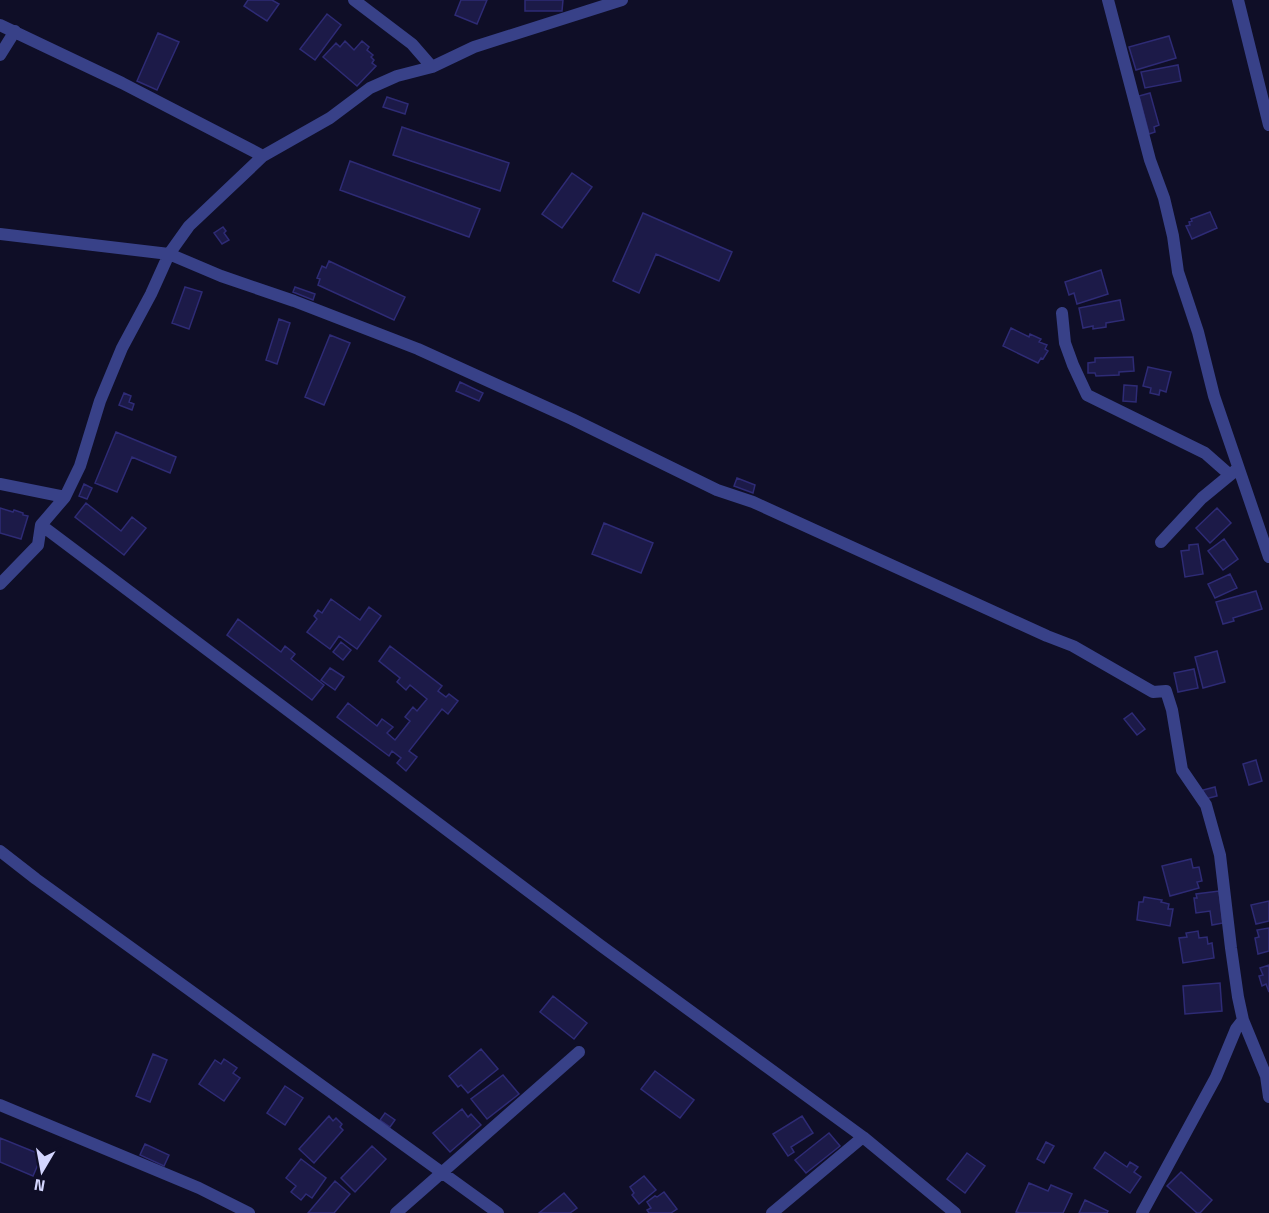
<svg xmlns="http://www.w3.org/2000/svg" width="1269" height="1213" viewBox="0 0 1269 1213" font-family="'Titillium Web',sans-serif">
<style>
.building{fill:#1c1a48;stroke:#2e2b75;stroke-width:1.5}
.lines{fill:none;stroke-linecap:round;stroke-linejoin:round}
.street{stroke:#384188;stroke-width:12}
</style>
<rect width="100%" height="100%" fill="#0f0e27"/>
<path class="building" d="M 248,0 L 272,0 L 279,4 L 267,21 L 244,6 Z
M 461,0 L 487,0 L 477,24 L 455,15 Z
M 525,0 L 563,0 L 562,11 L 525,11 Z
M 327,14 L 341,25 L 315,60 L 300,49 Z
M 158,33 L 179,42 L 157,90 L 137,81 Z
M 1169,36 L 1176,58 L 1136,70 L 1129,47 Z
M 345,41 L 354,50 L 362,41 L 369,47 L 367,50 L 373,55 L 371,57 L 374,60 L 372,63 L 376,66 L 357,86 L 323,57 L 336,43 L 340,47 Z
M 1178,65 L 1181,81 L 1145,88 L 1141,72 Z
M 1150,93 L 1159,125 L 1154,127 L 1155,132 L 1149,134 L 1139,96 Z
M 387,97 L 408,104 L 405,114 L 383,107 Z
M 402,127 L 509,163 L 500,191 L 393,155 Z
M 350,161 L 480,209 L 469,237 L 340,190 Z
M 572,173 L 592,187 L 562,228 L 542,214 Z
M 1210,212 L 1217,228 L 1192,239 L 1186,226 L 1190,225 L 1189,222 L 1192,221 L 1191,219 Z
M 643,213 L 732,252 L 719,281 L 656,254 L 639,293 L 613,281 Z
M 223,227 L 226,231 L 224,233 L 229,240 L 222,244 L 214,233 Z
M 329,261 L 405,297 L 394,320 L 318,285 L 320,279 L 317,278 L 322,266 L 326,268 Z
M 1101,270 L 1108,294 L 1077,304 L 1074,293 L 1069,295 L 1065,282 Z
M 185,287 L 202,292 L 189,329 L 172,323 Z
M 295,287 L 315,294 L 313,300 L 293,292 Z
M 1120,300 L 1124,320 L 1106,323 L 1106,327 L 1093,329 L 1093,326 L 1083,328 L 1079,308 Z
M 279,319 L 290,323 L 277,364 L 266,360 Z
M 1011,328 L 1029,337 L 1030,334 L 1041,339 L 1039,342 L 1047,345 L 1045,349 L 1048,351 L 1043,359 L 1041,358 L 1038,363 L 1003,346 Z
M 330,335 L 350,343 L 324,405 L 305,397 Z
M 1133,357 L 1134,371 L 1119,372 L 1119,375 L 1096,376 L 1095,373 L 1088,373 L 1088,363 L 1095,362 L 1095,358 Z
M 1148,367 L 1171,372 L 1166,392 L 1160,390 L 1159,395 L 1150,393 L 1151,388 L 1143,386 Z
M 460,382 L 483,393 L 479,401 L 456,391 Z
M 1124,385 L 1137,386 L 1136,402 L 1123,401 Z
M 124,393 L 131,396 L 129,402 L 134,404 L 132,410 L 119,405 Z
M 116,432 L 176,457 L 170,473 L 132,457 L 117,492 L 95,483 Z
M 737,478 L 755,485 L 753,493 L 734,486 Z
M 84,484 L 92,488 L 87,499 L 79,496 Z
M 86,503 L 121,531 L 132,517 L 146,528 L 124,555 L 75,517 Z
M 0,508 L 13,512 L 14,510 L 23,513 L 23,515 L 28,516 L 21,539 L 0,533 Z
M 1217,508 L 1231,523 L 1210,543 L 1196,528 Z
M 604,523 L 653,543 L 641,573 L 592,554 Z
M 1224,539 L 1238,559 L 1223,570 L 1208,551 Z
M 1198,544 L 1203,574 L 1185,577 L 1181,551 L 1189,550 L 1189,545 Z
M 1230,574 L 1237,588 L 1215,598 L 1208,584 Z
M 1256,591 L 1262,609 L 1233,618 L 1234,621 L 1223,624 L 1216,602 Z
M 331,599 L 360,620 L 369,607 L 381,616 L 357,649 L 339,636 L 330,649 L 307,632 L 317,619 L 314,616 L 318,610 L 322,613 Z
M 238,619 L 281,652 L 285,646 L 295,654 L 291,659 L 324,685 L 312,700 L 227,635 Z
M 341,642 L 351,650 L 343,660 L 333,652 Z
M 390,646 L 442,686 L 438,691 L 446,697 L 449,694 L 458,701 L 448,714 L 442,709 L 409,751 L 417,757 L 406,771 L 397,763 L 401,758 L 392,751 L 389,756 L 337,717 L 348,703 L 377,726 L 382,719 L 393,727 L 387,733 L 395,740 L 410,721 L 405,717 L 413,707 L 417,711 L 427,699 L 410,685 L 406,690 L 397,682 L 400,678 L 379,661 Z
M 1217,651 L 1225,682 L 1203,688 L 1195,657 Z
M 330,668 L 344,677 L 335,690 L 321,680 Z
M 1194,669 L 1198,688 L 1178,692 L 1174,673 Z
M 1132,713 L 1145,729 L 1137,735 L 1124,719 Z
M 1256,760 L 1262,781 L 1249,785 L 1243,764 Z
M 1215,787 L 1217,796 L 1205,799 L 1203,790 Z
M 1191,859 L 1193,868 L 1199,867 L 1202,881 L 1197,882 L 1199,888 L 1170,896 L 1162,866 Z
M 1219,891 L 1223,923 L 1212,925 L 1210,911 L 1196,913 L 1194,898 L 1197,898 L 1196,894 Z
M 1144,897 L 1162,900 L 1161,902 L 1169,904 L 1168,909 L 1173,909 L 1170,926 L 1137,920 L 1139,902 L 1143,902 Z
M 1269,901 L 1269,921 L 1256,924 L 1251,905 Z
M 1269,928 L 1269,951 L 1258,954 L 1255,938 L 1259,937 L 1257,930 Z
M 1198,931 L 1199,938 L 1207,937 L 1208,944 L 1212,943 L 1214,958 L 1183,963 L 1179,938 L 1187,937 L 1186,933 Z
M 1269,965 L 1269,992 L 1266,984 L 1262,986 L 1259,976 L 1263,975 L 1260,968 Z
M 1220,983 L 1222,1011 L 1185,1014 L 1183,986 Z
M 553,996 L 587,1023 L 574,1039 L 540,1012 Z
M 481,1049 L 498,1069 L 468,1093 L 461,1085 L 458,1087 L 449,1076 Z
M 153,1054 L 167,1060 L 150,1102 L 136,1096 Z
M 224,1059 L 237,1068 L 233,1073 L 240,1078 L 224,1101 L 199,1084 L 215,1060 L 221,1064 Z
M 655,1071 L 694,1100 L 680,1118 L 641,1089 Z
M 503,1075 L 519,1094 L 487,1119 L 471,1099 Z
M 285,1086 L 303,1098 L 285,1125 L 267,1113 Z
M 462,1109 L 468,1117 L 471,1114 L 481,1125 L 450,1152 L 433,1133 Z
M 385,1113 L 395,1120 L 390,1127 L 380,1120 Z
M 329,1116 L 333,1121 L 336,1118 L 342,1124 L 340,1127 L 343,1130 L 314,1163 L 299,1149 Z
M 802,1116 L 813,1133 L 791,1147 L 794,1152 L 788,1156 L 773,1134 Z
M 829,1133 L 840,1146 L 806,1173 L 795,1160 Z
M 0,1138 L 42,1155 L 33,1176 L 0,1162 Z
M 1046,1142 L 1054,1146 L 1044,1163 L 1037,1159 Z
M 145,1144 L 169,1155 L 164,1166 L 140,1155 Z
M 372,1146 L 386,1159 L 355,1192 L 341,1178 Z
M 1105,1152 L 1127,1167 L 1130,1162 L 1138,1167 L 1134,1172 L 1141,1177 L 1130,1193 L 1094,1168 Z
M 967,1153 L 985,1166 L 965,1193 L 947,1179 Z
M 301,1159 L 326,1178 L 312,1198 L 306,1194 L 301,1200 L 291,1192 L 296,1186 L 286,1178 Z
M 1181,1172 L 1212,1200 L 1200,1213 L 1197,1213 L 1167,1186 Z
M 644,1176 L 656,1190 L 639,1204 L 632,1195 L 634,1193 L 630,1187 Z
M 335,1181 L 350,1194 L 334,1213 L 308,1213 Z
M 1029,1183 L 1048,1191 L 1051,1185 L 1072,1194 L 1063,1213 L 1020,1213 L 1016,1212 Z
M 664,1192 L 677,1209 L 671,1213 L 649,1213 L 647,1210 L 651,1208 L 647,1202 L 655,1196 L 657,1197 Z
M 564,1193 L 577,1208 L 570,1213 L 539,1213 Z
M 1085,1200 L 1108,1211 L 1107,1213 L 1079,1213 Z"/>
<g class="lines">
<path class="street" d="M 354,0 L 412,44 L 432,67
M 1108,0 L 1150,160 L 1164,198 L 1173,236 L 1178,272 L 1198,332 L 1214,396 L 1269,557
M 1238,0 L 1269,125
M 0,25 L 122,83 L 263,156
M 0,55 L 15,31
M 0,234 L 169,254 L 221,276 L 294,301 L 418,349 L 572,419 L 717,490 L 753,502 L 1047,636 L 1073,646 L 1153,692 L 1166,691 L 1172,710 L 1182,770 L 1206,805 L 1220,855 L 1231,948 L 1238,997 L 1243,1020 L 1236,1029 L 1216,1077 L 1142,1213
M 1062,313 L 1065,343 L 1073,365 L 1087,395 L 1205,453 L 1230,475
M 0,484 L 65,497
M 41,525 L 600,945 L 863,1137 L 955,1213
M 1161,542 L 1202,498 L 1236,470
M 0,584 L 38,545 L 41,525 L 65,497 L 80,466 L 100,401 L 122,348 L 151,294 L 169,254 L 189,226 L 263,156 L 330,118 L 370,88 L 397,76 L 432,67 L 474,47 L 622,0
M 0,851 L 36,879 L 498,1213
M 1243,1020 L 1266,1076 L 1269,1097
M 0,1105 L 199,1188 L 249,1213
M 396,1213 L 579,1052
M 772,1213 L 863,1137"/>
</g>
<g transform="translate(42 1171) rotate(190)" stroke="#0f0e27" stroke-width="4.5" paint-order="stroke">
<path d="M0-4.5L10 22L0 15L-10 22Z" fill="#d4d6ff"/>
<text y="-9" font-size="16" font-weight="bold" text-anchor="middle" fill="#d4d6ff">N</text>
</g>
</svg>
